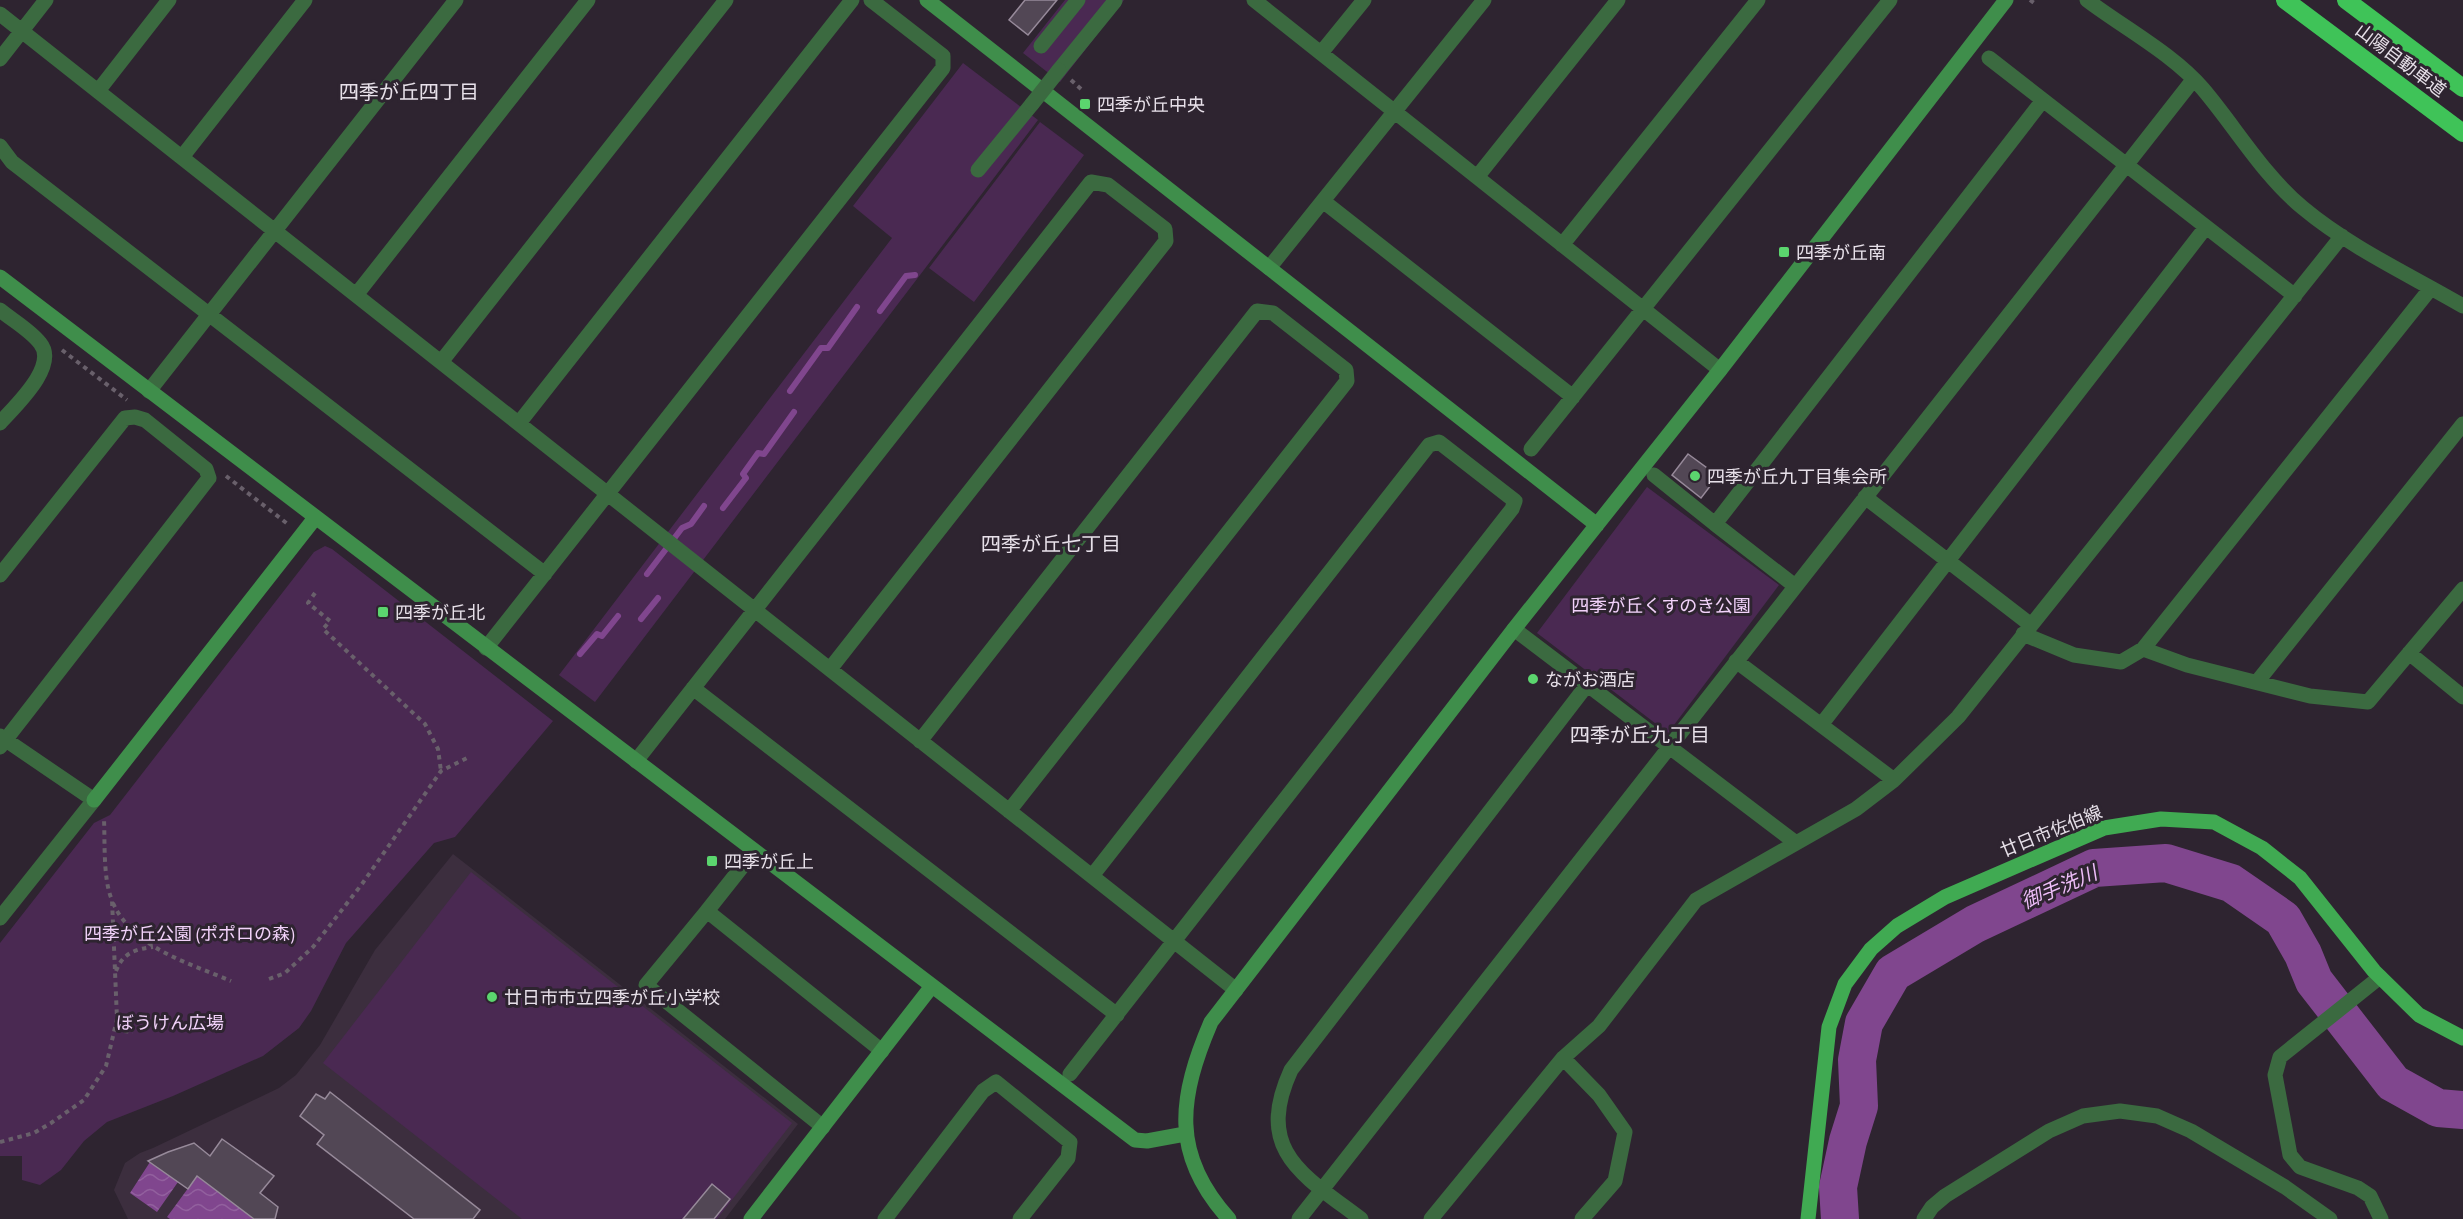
<svg xmlns="http://www.w3.org/2000/svg" width="2463" height="1219" viewBox="0 0 2463 1219" font-family="'PT Sans Narrow','Noto Sans JP',sans-serif">
<style>
.built{fill:#3c2e3e}
.green{fill:#4a2952}
.water{fill:url(#water-waves)}
.lines{fill:none;stroke-linecap:round;stroke-linejoin:round}
.stream{stroke:#80468e;stroke-width:6}
.river{stroke:#80468e;stroke-width:38}
.building{fill:#524755;stroke:#978a9a;stroke-width:1.5}
.path{stroke:#69606b;stroke-width:4;stroke-dasharray:4.5 4.5;stroke-linecap:butt}
.street{stroke:#3b6a40;stroke-width:15}
.secondary{stroke:#3f8e4b;stroke-width:15}
.primary{stroke:#40aa52;stroke-width:15}
.highway{stroke:#3fc358;stroke-width:18}
.street-bridge{stroke:#3b6a40;stroke-width:15}
.poi-dot{fill:#5bd56e;stroke:#2e2430;stroke-width:2}
.labels{text-anchor:middle;dominant-baseline:central;stroke-width:6;stroke-linejoin:round;paint-order:stroke}
.street-label{font-size:18px;fill:#e7e0e9;stroke:#2e2430}
.poi-label{font-size:18px;fill:#e7e0e9;stroke:#2e2430;text-anchor:start}
.park-label{font-size:18px;fill:#f2d2fa;stroke:#2e2430}
.neighbourhood-label{font-size:20px;fill:#e7e0e9;stroke:#2e2430}
.water-label{font-size:20px;font-style:italic;fill:#eebef9;stroke:#2e2430}
</style>
<defs>
<pattern id="water-waves" width="16" height="10" patternUnits="userSpaceOnUse" patternTransform="scale(1.5)"><rect width="16" height="10" fill="#80468e"/><path d="M0 5q4-4 8 0t8 0" fill="none" stroke="#92609e"/></pattern>
</defs>
<rect width="100%" height="100%" fill="#2e2430"/>
<path class="built" d="M 453,854 L 798,1124 L 725,1219 L 128,1219 L 114,1190 L 125,1163 L 140,1153 L 153,1148 L 279,1088 L 296,1075 L 320,1045 L 375,950 Z"/>
<path class="green" d="M 1065,0 L 1124,0 L 1060,82 L 1023,53 Z
M 963,63 L 1038,120 L 595,702 L 559,675 L 892,238 L 853,206 Z
M 1040,122 L 1084,155 L 974,302 L 929,268 Z
M 1647,487 L 1779,585 L 1668,733 L 1537,633 Z
M 325,546 L 332,549 L 553,721 L 455,837 L 434,843 L 346,943 L 311,1011 L 299,1028 L 263,1056 L 173,1096 L 107,1122 L 84,1141 L 61,1170 L 40,1185 L 22,1180 L 22,1156 L 0,1156 L 0,943 L 94,823 L 110,815 L 314,552 Z
M 471,872 L 792,1123 L 717,1219 L 522,1219 L 323,1063 Z"/>
<path class="water" d="M 150,1162 L 178,1182 L 157,1212 L 130,1193 Z
M 197,1176 L 254,1219 L 170,1219 L 167,1217 Z"/>
<g class="lines">
<path class="stream" d="M 880,311 L 906,276 L 915,275
M 790,391 L 821,348 L 828,348 L 857,307
M 723,508 L 746,478 L 743,474 L 758,453 L 764,454 L 794,412
M 647,574 L 682,528 L 691,524 L 704,506
M 641,619 L 658,598
M 580,654 L 597,634 L 602,636 L 618,616"/>
<path class="river" d="M 1840,1219 L 1838,1187 L 1848,1141 L 1859,1106 L 1857,1060 L 1864,1023 L 1893,973 L 1975,924 L 2094,868 L 2166,863 L 2231,883 L 2283,919 L 2303,954 L 2314,981 L 2393,1083 L 2438,1108 L 2463,1110"/>
</g>
<path class="building" d="M 1025,0 L 1057,0 L 1028,35 L 1009,20 Z
M 1688,454 L 1718,476 L 1701,498 L 1672,475 Z
M 330,1092 L 480,1210 L 473,1219 L 414,1219 L 317,1144 L 324,1135 L 300,1116 L 316,1094 L 325,1099 Z
M 222,1139 L 274,1176 L 260,1193 L 278,1207 L 275,1219 L 254,1219 L 197,1176 L 188,1189 L 148,1161 L 168,1152 L 194,1143 L 210,1156 Z
M 712,1184 L 730,1199 L 714,1219 L 683,1219 Z"/>
<g class="lines">
<path class="path" d="M 2030,0 L 2034,3
M 1071,80 L 1081,89
M 62,350 L 127,400
M 226,476 L 289,525
M 315,593 L 308,603 L 330,621 L 323,629 L 425,724 L 438,749 L 441,771
M 113,903 C 133,948 189,963 231,981
M 116,971 C 123,953 135,949 153,947
M 269,979 L 285,973 L 313,947 L 362,884 L 441,771 L 467,758
M 115,1030 L 133,1032
M 0,1142 L 34,1133 L 51,1123 L 84,1100 L 106,1066 L 117,1019 L 112,900 C 103,880 105,842 104,819"/>
<path class="street" d="M 1254,0 L 1720,370
M 2087,0 C 2124,28 2173,54 2203,89 C 2236,128 2263,175 2303,208 C 2351,248 2410,275 2463,306
M 0,14 L 1236,990
M 1041,46 L 1078,0
M 1321,53 L 1364,0
M 1989,58 L 2295,296
M 0,59 L 46,0
M 1059,70 L 1115,1 L 1114,0
M 98,91 L 169,0
M 0,146 L 12,162 L 545,574
M 182,157 L 305,0
M 978,170 L 1032,104
M 1477,177 L 1618,0
M 1323,201 L 1573,397
M 1562,245 L 1758,0
M 1269,268 L 1484,0
M 356,295 L 588,0
M 0,310 C 12,320 30,330 40,343 C 59,366 15,406 0,423
M 441,362 L 726,0
M 149,391 L 456,0
M 519,423 L 852,0
M 1531,449 L 1890,0
M 1654,475 L 1715,524
M 1865,497 L 2031,625
M 0,575 L 125,418 L 135,417 L 145,420 L 206,469 L 209,478 L 0,747
M 1795,586 L 1715,524 L 2043,100
M 1514,629 L 1796,843
M 2023,634 L 2074,655 L 2121,662 L 2143,649 L 2187,665 L 2310,696 L 2368,702 L 2463,589
M 486,648 L 943,68 L 943,56 L 871,0
M 2143,649 L 2431,288
M 2409,653 L 2463,697
M 1736,661 L 1894,780
M 2257,682 L 2463,424
M 693,688 L 1117,1015
M 1821,725 L 2206,227
M 0,736 L 94,800 L 0,918
M 920,741 L 1257,311 L 1273,313 L 1346,370 L 1347,381 L 1009,811
M 636,761 L 1091,182 L 1108,185 L 1165,229 L 1166,241 L 830,669
M 707,911 L 745,863
M 2380,977 L 2280,1057 L 2275,1075 L 2290,1155 L 2300,1167 L 2358,1188 L 2370,1196 L 2381,1219
M 1563,1058 L 1599,1095 L 1625,1132 L 1615,1181 L 1582,1219
M 1070,1074 L 1512,509 L 1515,501 L 1439,442 L 1429,445 L 1092,876
M 823,1127 L 646,985 L 707,911 L 882,1051
M 885,1219 L 983,1091 L 996,1082 L 1070,1142 L 1068,1158 L 1020,1219
M 1299,1219 L 2193,80
M 1361,1219 C 1303,1175 1254,1151 1291,1070 L 1587,685
M 1431,1219 L 1563,1058 L 1599,1026 L 1696,900 L 1856,809 L 1894,780 L 1958,717 L 2342,236
M 1924,1219 L 1932,1207 L 1945,1196 L 2049,1131 L 2083,1116 L 2120,1111 L 2157,1116 L 2191,1131 L 2285,1187 L 2330,1219"/>
<path class="secondary" d="M 927,0 L 1597,525
M 0,277 L 1135,1140 L 1147,1141 L 1185,1134
M 94,800 L 315,518
M 751,1219 L 932,986
M 1229,1219 C 1170,1154 1179,1097 1211,1022 L 1514,629 L 1720,370 L 2006,0"/>
<path class="primary" d="M 1808,1219 L 1829,1027 L 1845,984 L 1871,949 L 1897,926 L 1945,897 L 2104,828 L 2161,819 L 2214,822 L 2262,848 L 2300,878 L 2374,971 L 2419,1015 L 2463,1038"/>
<path class="highway" d="M 2285,0 L 2463,133
M 2346,0 L 2463,88"/>
<path class="street-bridge" d="M 1032,104 L 1059,70"/>
</g>
<g class="poi-dot">
<rect x="1079" y="98" width="12" height="12" rx="3"/>
<rect x="1778" y="246" width="12" height="12" rx="3"/>
<circle cx="1695" cy="476" r="6"/>
<rect x="377" y="606" width="12" height="12" rx="3"/>
<circle cx="1533" cy="679" r="6"/>
<rect x="706" y="855" width="12" height="12" rx="3"/>
<circle cx="492" cy="997" r="6"/>
</g>
<g class="labels">
<g class="street-label">
<text transform="translate(2401 60) rotate(37)">山陽自動車道</text>
<text transform="translate(2051 831) rotate(-22)">廿日市佐伯線</text>
</g>
<g class="poi-label">
<text x="1097" y="104">四季が丘中央</text>
<text x="1796" y="252">四季が丘南</text>
<text x="1707" y="476">四季が丘九丁目集会所</text>
<text x="395" y="612">四季が丘北</text>
<text x="1545" y="679">ながお酒店</text>
<text x="724" y="861">四季が丘上</text>
<text x="504" y="997">廿日市市立四季が丘小学校</text>
</g>
<g class="park-label">
<text x="1661" y="605">四季が丘くすのき公園</text>
<text x="189" y="933">四季が丘公園 (ポポロの森)</text>
<text x="170" y="1022">ぼうけん広場</text>
</g>
<g class="neighbourhood-label">
<text x="409" y="92">四季が丘四丁目</text>
<text x="1051" y="544">四季が丘七丁目</text>
<text x="1640" y="735">四季が丘九丁目</text>
</g>
<g class="water-label">
<text transform="translate(2059 887) rotate(-23)">御手洗川</text>
</g>
</g>
</svg>
